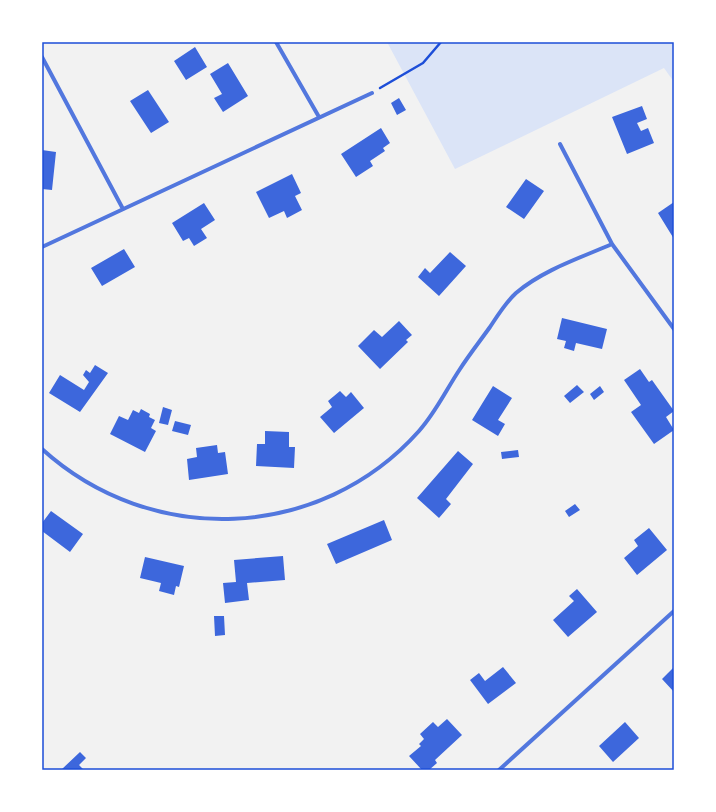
<svg xmlns="http://www.w3.org/2000/svg" width="716" height="812" viewBox="0 0 716 812" font-family="Merriweather,serif">
<style>
.green{fill:#dbe4f7}
.building{fill:#3d67dc}
.lines{fill:none;stroke-linecap:round;stroke-linejoin:round}
.path{stroke:#1d4ed8;stroke-width:2.5}
.minor{stroke:#5277de;stroke-width:4}
.neatline{fill:none;stroke:#1d4ed8;stroke-width:1.5}
</style>
<rect width="100%" height="100%" fill="#f2f2f2"/>
<path class="green" d="M 387,42 L 674,42 L 674,82 L 664,68 L 455,169 Z"/>
<path class="building" d="M 195,47 L 207,67 L 186,80 L 174,61 Z
M 228,63 L 248,96 L 223,112 L 214,98 L 222,94 L 210,74 Z
M 148,90 L 169,122 L 151,133 L 130,101 Z
M 399,98 L 406,110 L 397,115 L 391,103 Z
M 642,106 L 647,119 L 637,123 L 641,131 L 648,128 L 654,143 L 627,154 L 612,117 Z
M 381,128 L 390,143 L 383,148 L 385,151 L 370,161 L 373,166 L 356,177 L 341,154 Z
M 42,150 L 56,152 L 52,190 L 42,189 Z
M 292,174 L 301,193 L 295,196 L 302,210 L 287,218 L 284,211 L 269,218 L 256,192 Z
M 526,179 L 544,191 L 524,219 L 506,207 Z
M 674,202 L 674,239 L 658,213 Z
M 204,203 L 215,220 L 201,229 L 207,238 L 194,246 L 189,238 L 183,241 L 172,223 Z
M 124,249 L 135,267 L 102,286 L 91,268 Z
M 450,252 L 466,266 L 439,296 L 418,277 L 425,268 L 430,273 Z
M 562,318 L 607,329 L 602,349 L 576,343 L 574,351 L 564,348 L 566,341 L 557,339 Z
M 399,321 L 412,335 L 406,340 L 408,342 L 380,369 L 358,346 L 374,330 L 382,337 Z
M 95,365 L 108,373 L 80,412 L 49,393 L 60,375 L 84,390 L 89,382 L 83,375 L 86,370 L 90,373 Z
M 640,369 L 649,382 L 652,380 L 674,411 L 666,417 L 674,430 L 654,444 L 631,412 L 641,405 L 624,380 Z
M 577,385 L 584,392 L 570,403 L 564,396 Z
M 493,386 L 512,398 L 498,420 L 505,424 L 498,436 L 472,420 Z
M 600,386 L 604,392 L 594,400 L 590,394 Z
M 340,391 L 346,397 L 351,392 L 364,408 L 334,433 L 320,417 L 332,407 L 328,401 Z
M 163,407 L 172,410 L 168,425 L 159,423 Z
M 141,409 L 150,414 L 149,417 L 155,420 L 151,428 L 156,431 L 145,452 L 110,434 L 119,416 L 128,420 L 133,410 L 139,413 Z
M 175,421 L 191,425 L 188,435 L 172,431 Z
M 265,431 L 289,432 L 289,447 L 295,447 L 294,468 L 256,466 L 257,444 L 265,444 Z
M 217,445 L 218,453 L 225,452 L 228,474 L 189,480 L 187,459 L 197,457 L 196,448 Z
M 518,450 L 519,457 L 502,459 L 501,452 Z
M 458,451 L 473,464 L 446,499 L 451,504 L 439,518 L 417,498 Z
M 575,504 L 580,510 L 569,517 L 565,511 Z
M 51,511 L 83,534 L 70,552 L 42,531 L 42,523 Z
M 384,520 L 392,540 L 336,564 L 327,544 Z
M 649,528 L 667,550 L 637,575 L 624,558 L 638,546 L 634,540 Z
M 283,556 L 285,580 L 247,583 L 249,600 L 225,603 L 223,583 L 236,582 L 234,560 Z
M 145,557 L 184,566 L 179,587 L 176,586 L 174,595 L 159,591 L 161,583 L 140,578 Z
M 577,589 L 597,612 L 568,637 L 553,620 L 574,601 L 569,596 Z
M 214,616 L 224,616 L 225,635 L 215,636 Z
M 503,667 L 516,683 L 488,704 L 470,680 L 479,673 L 485,681 Z
M 674,667 L 674,692 L 662,679 Z
M 447,719 L 462,735 L 435,760 L 437,763 L 429,770 L 422,770 L 409,756 L 421,746 L 419,744 L 424,739 L 420,734 L 433,722 L 438,727 Z
M 625,722 L 639,738 L 613,762 L 599,746 Z
M 80,752 L 86,758 L 79,765 L 84,770 L 61,770 Z"/>
<g class="lines">
<path class="path" d="M 380,88 L 423,63 L 441,42"/>
<path class="minor" d="M 276,42 L 319,117
M 42,57 L 123,209
M 560,144 L 612,244 L 674,329
M 42,247 L 372,93
M 42,449 C 151,548 320,542 419,431 C 436,412 446,390 460,369 C 469,355 480,341 490,327 C 498,315 506,302 516,293 C 543,270 580,258 612,244
M 499,770 L 674,611"/>
</g>
<rect width="716" height="812" fill="none" stroke="#ffffff" stroke-width="86"/>
<rect x="43" y="43" width="630" height="726" class="neatline"/>
</svg>
